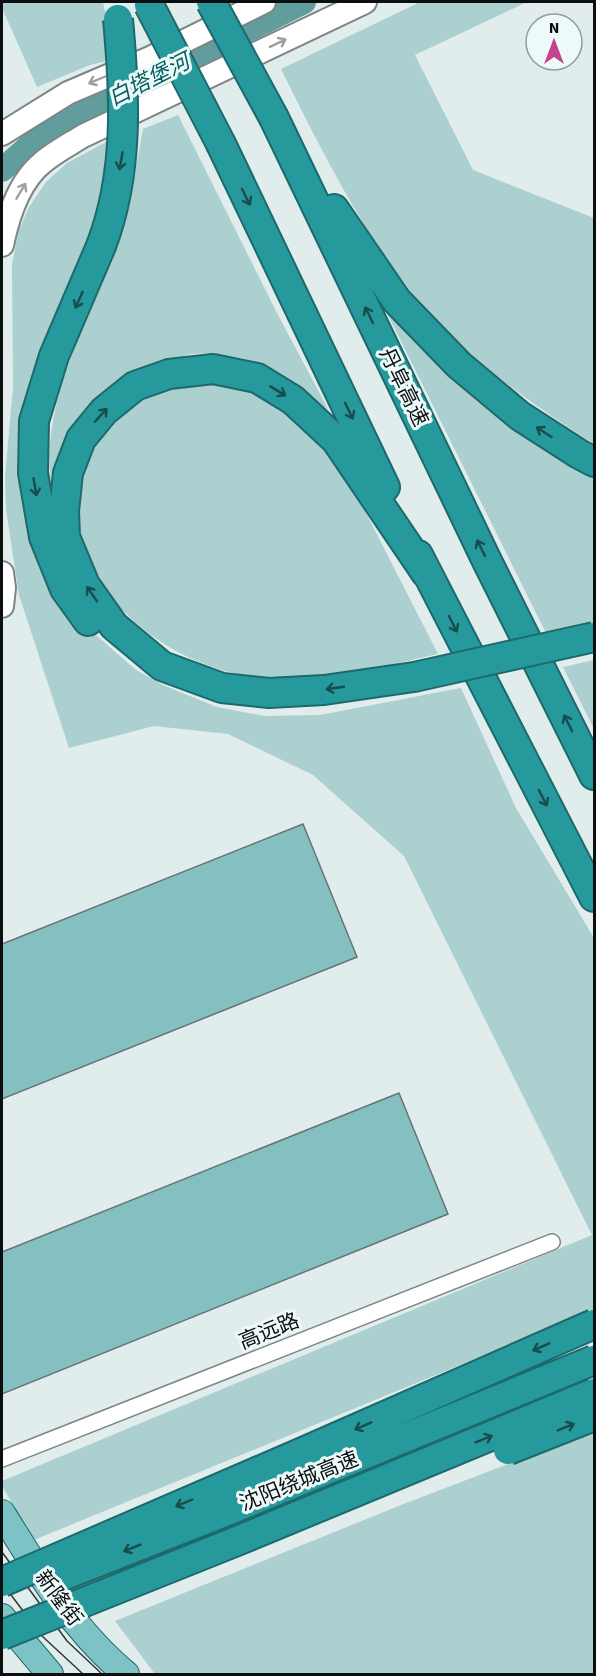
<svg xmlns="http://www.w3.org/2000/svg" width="596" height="1676" viewBox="0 0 596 1676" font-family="'Source Sans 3','Noto Sans SC',sans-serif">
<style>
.green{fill:#accfd0}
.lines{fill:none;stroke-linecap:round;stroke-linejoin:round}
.river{stroke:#629d9e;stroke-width:24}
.building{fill:#84c0c1;stroke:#697272;stroke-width:1.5}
.street-casing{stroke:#7c8686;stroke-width:18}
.secondary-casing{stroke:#7c8686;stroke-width:26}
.primary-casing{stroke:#1d696b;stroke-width:28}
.highway-casing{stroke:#1d696b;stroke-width:32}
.street{stroke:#fff;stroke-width:15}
.secondary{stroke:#fff;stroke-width:22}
.primary{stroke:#7dc2c4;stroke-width:26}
.highway{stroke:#26999c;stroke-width:28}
.tram{stroke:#323636;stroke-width:1.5}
.highway-bridge-casing{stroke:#1d696b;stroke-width:32;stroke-linecap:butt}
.highway-bridge{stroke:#26999c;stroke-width:28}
.oneway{stroke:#9e9f9f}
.oneway2{stroke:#184d4e}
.labels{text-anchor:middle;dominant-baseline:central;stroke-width:6;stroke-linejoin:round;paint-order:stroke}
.street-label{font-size:21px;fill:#0c0f0f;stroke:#eef9f9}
.water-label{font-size:22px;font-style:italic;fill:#035e60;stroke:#eef9f9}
</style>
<rect width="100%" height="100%" fill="#e1ecec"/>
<path class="green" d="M 2,2 L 103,2 L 115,59 L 90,65 L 37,87 L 2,8 Z
M 420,2 L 527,2 L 415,55 L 473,170 L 594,218 L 594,444 C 519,396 445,342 391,269 C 381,256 374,240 365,226 C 334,175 307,122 281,69 Z
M 178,115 L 278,315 L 328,409 L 308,397 L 274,371 L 245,359 L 213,353 L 191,354 L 162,362 L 112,390 L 58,512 C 27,420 89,324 119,241 C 131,205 136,166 143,129 Z
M 121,134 L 108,197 L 30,424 L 89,629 L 136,670 L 165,686 L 217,707 L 264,716 L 320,715 L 461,688 L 516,808 L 594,938 L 594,1310 L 34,1540 L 2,1486 L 2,1481 L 592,1235 L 404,856 L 313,775 L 228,734 L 154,726 L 69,748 L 19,595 L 6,509 L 5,477 L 13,387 L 12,264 L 19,230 L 29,207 L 46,182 L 67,163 Z
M 374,287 L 594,467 L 594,623 L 546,633 Z
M 195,376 L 265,390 L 341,464 L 438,654 C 378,667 316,686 254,677 C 154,663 51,573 84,465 C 92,438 106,425 126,407 C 131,402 137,395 143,391 C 154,385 181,380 195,376 Z
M 594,660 L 594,729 L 563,667 Z
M 594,1431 L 594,1674 L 155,1674 L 115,1621 L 401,1505 Z"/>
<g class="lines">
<path class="river" d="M 2,170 L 45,132 L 304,2"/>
</g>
<path class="building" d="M 303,824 L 357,957 L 2,1099 L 2,944 Z
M 399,1093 L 448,1214 L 2,1394 L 2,1252 Z"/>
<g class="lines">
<defs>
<path id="street" d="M 2,1459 L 552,1242"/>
<path id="secondary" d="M 2,134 L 68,93 L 150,58 L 264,2
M 2,245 C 8,216 19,181 43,162 C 55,152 70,144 83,136 L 365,2
M 2,573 L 4,588 L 2,606"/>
<path id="primary" d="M 2,1513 C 37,1570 74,1631 126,1674
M 2,1617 L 50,1674"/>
<path id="highway" d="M 274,118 L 486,559 L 594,775
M 221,144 L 385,487
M 334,209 L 397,301 L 459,365 L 520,416 L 579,454 L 594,462
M 418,555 L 594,897
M 88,621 L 65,589 L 44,537 L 33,473 L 34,421 L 54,356 L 101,246
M 414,677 L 324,690 L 269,693 L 222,688 L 162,666 L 114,626 L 85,585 L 65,537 L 64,511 L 68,473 L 81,439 L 104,411 L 135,386 L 169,374 L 213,369 L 257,378 L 293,400 L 336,440 L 426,573"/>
</defs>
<use href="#street" class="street-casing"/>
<use href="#secondary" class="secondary-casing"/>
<use href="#primary" class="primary-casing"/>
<use href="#highway" class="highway-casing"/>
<use href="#street" class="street"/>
<use href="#secondary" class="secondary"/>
<use href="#primary" class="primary"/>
<use href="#highway" class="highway"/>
<path class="tram" d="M 2,1552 L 67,1641 L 102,1674
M 2,1583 L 42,1636 L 83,1674"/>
<defs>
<path id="highway-bridge" d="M 211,2 L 274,118
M 149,5 L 221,144
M 101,246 C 129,173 125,95 118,19
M 414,677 L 594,637
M 508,1450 L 594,1416
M 60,1577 L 232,1509 L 594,1360
M 2,1582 L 303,1452 L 594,1324
M 2,1635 L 237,1541 L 594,1393"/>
</defs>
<use href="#highway-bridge" class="highway-bridge-casing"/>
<use href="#highway-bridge" class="highway-bridge"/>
</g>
<defs><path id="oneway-shaft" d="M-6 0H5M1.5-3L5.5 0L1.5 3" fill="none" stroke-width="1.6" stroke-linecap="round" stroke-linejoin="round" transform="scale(1.5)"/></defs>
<g class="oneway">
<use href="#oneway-shaft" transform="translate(278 43) rotate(-25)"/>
<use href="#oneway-shaft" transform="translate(97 80) rotate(157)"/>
<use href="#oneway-shaft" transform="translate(21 191) rotate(-59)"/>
</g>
<g class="oneway2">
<use href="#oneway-shaft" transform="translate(121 161) rotate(100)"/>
<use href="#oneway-shaft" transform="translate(246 197) rotate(64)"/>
<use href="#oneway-shaft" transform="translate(79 300) rotate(114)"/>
<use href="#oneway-shaft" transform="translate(369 315) rotate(-116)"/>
<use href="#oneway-shaft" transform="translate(278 391) rotate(31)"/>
<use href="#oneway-shaft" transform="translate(349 411) rotate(64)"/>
<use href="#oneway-shaft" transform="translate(101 415) rotate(-48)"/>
<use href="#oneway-shaft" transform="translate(544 432) rotate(-147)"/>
<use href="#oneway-shaft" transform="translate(35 487) rotate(80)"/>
<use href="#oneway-shaft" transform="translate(481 548) rotate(-116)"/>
<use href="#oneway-shaft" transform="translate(92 594) rotate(-125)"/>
<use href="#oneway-shaft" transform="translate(453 624) rotate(63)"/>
<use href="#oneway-shaft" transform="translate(335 688) rotate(172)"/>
<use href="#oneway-shaft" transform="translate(568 723) rotate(-117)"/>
<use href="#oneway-shaft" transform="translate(543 798) rotate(63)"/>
<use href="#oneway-shaft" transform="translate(541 1347) rotate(156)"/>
<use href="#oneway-shaft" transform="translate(363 1426) rotate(156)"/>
<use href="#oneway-shaft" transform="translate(566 1427) rotate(-22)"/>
<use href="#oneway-shaft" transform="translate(484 1439) rotate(-22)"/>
<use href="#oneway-shaft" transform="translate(184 1503) rotate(157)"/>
<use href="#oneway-shaft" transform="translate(132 1548) rotate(158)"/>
</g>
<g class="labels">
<g class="street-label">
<text transform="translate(404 387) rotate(64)">丹阜高速</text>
<text transform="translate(269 1331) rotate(-22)">高远路</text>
<text transform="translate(299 1481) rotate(-22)">沈阳绕城高速</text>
<text transform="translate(59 1598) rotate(53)">新隆街</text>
</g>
<g class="water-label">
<text transform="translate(149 80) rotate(-27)">白塔堡河</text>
</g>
</g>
<rect width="596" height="1676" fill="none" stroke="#0c0f0f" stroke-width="6"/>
<g transform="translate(554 42)"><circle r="28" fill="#eef9f9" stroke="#949b9b" stroke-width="1.5"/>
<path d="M0-4.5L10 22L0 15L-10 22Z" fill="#c3438f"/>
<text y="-9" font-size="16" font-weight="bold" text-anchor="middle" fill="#0c0f0f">N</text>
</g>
</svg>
